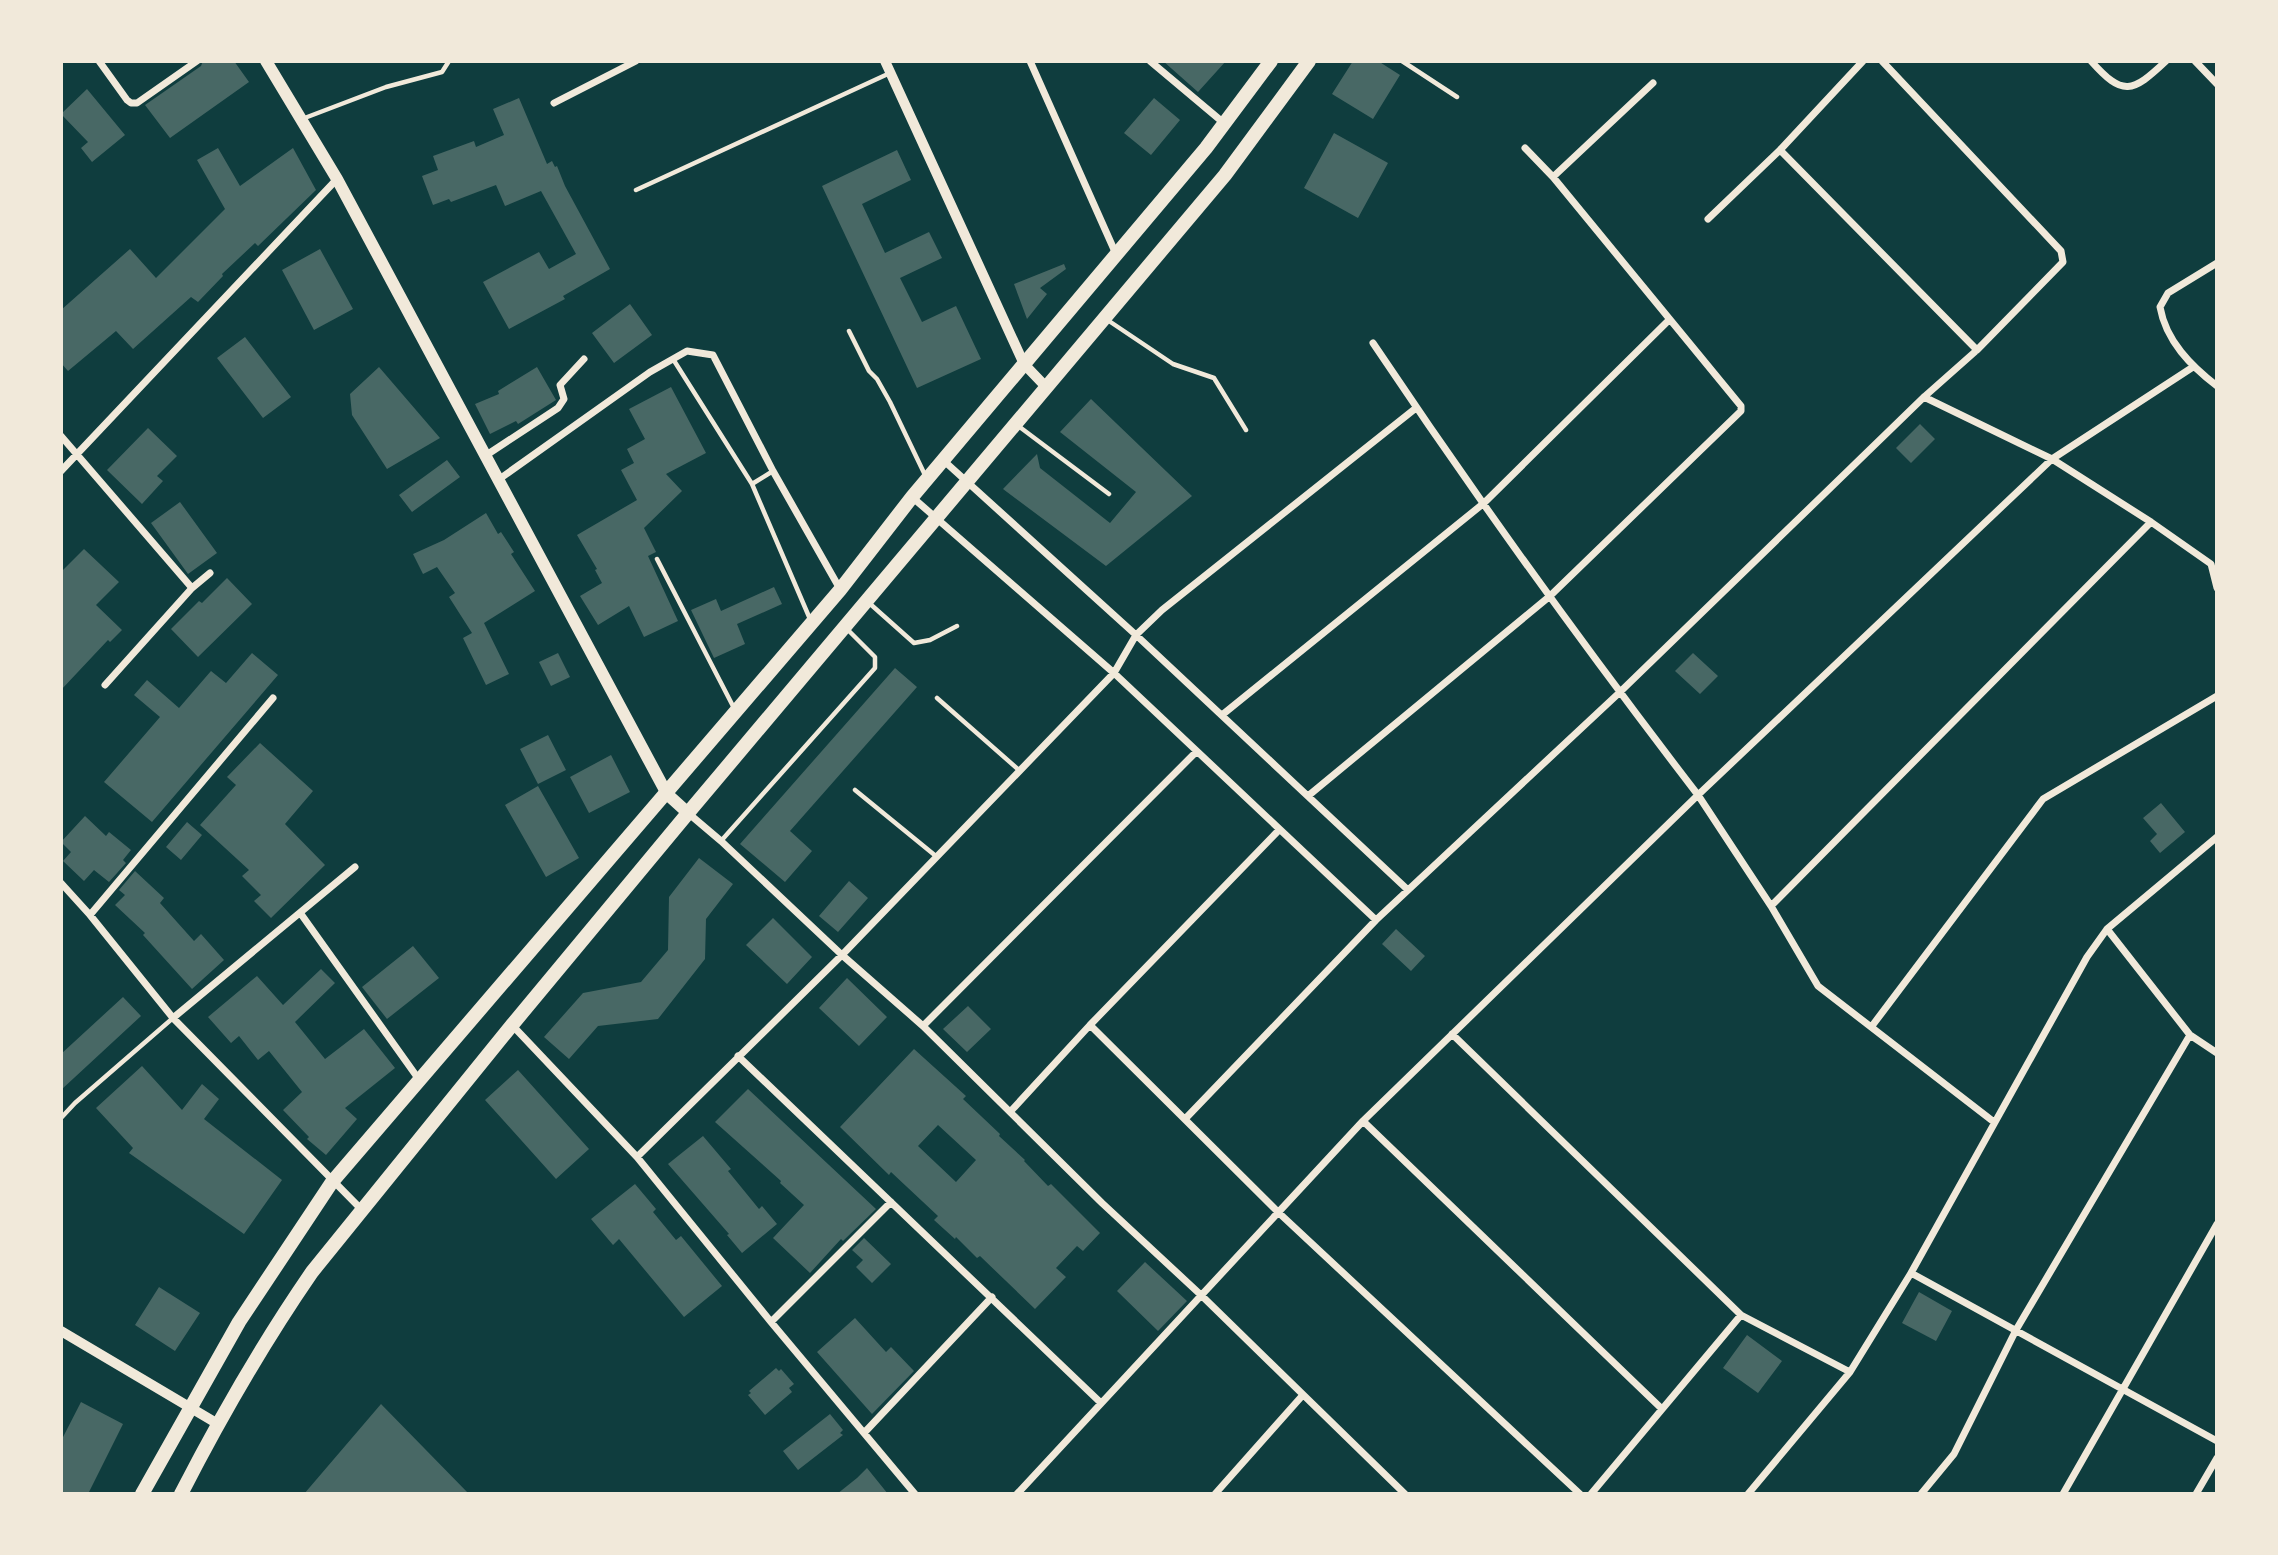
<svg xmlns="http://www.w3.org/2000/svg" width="2278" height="1555" viewBox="0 0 2278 1555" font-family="'Playfair Display',serif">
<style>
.building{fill:#486865;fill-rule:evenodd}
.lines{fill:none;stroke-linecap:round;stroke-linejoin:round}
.service{stroke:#f1e9da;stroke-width:4.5}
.minor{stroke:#f1e9da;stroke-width:7}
.tertiary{stroke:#f1e9da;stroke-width:10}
.secondary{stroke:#f1e9da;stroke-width:12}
.primary{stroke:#f1e9da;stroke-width:14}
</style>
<rect width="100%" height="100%" fill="#0f3d3e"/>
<path class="building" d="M 203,61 L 234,61 L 249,82 L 170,138 L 145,105 L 201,66 Z
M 1163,61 L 1226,61 L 1198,92 Z
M 1353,61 L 1378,61 L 1400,75 L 1373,119 L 1332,94 Z
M 87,89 L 125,135 L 92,162 L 81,148 L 88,142 L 61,114 Z
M 519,98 L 547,164 L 552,161 L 555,167 L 557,166 L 565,186 L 610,269 L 563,296 L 565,299 L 509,329 L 483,282 L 539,252 L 549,269 L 576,254 L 541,191 L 505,206 L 496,185 L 451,202 L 449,199 L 433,205 L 422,176 L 438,170 L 433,156 L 474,141 L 476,147 L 504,135 L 493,109 Z
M 1154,98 L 1180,120 L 1151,155 L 1124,133 Z
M 1334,133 L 1388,163 L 1358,218 L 1304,188 Z
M 218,148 L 240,186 L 293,148 L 316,190 L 258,246 L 255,243 L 222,274 L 223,276 L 198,302 L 191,297 L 133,349 L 116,331 L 68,371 L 61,363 L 61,310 L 130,249 L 156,278 L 225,209 L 197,160 Z
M 897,150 L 911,180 L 862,204 L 885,253 L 929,232 L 942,258 L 900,278 L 922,322 L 956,306 L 981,359 L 917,388 L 822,186 Z
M 320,249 L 353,309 L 314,330 L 282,270 Z
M 1064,264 L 1066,269 L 1040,288 L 1047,294 L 1027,319 L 1014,284 Z
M 630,304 L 652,335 L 614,363 L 592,333 Z
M 245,337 L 291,397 L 263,418 L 217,358 Z
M 379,367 L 440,438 L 387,469 L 352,415 L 350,394 Z
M 537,367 L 556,400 L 518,424 L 516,421 L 490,434 L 475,404 L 499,394 L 498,391 Z
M 671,387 L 706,453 L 666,474 L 682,491 L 644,528 L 656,552 L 648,556 L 678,621 L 644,637 L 629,606 L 598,625 L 580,596 L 602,583 L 595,570 L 597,569 L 577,535 L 637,500 L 621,470 L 634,463 L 627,449 L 645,439 L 629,409 Z
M 1091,399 L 1192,496 L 1106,566 L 1003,489 L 1037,454 L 1040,468 L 1110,523 L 1136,492 L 1060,432 Z
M 1920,424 L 1935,439 L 1911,463 L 1896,448 Z
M 148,428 L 177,456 L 157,476 L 163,481 L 142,504 L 107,470 Z
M 447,460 L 460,477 L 412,512 L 399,495 Z
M 180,502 L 217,553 L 188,574 L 151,523 Z
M 486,513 L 498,534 L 501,532 L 514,552 L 511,554 L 535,591 L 484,623 L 509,674 L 486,685 L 463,638 L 472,633 L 449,597 L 455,593 L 437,567 L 423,574 L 413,554 L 444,540 Z
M 84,549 L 119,582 L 96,605 L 122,630 L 110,642 L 108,640 L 61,690 L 61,572 Z
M 227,578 L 252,604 L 198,657 L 171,629 L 199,601 L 202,603 Z
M 774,587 L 782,604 L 737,624 L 745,644 L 714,658 L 691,610 L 716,599 L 721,611 Z
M 252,653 L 278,675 L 152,822 L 104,782 L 160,717 L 134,695 L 147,680 L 179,708 L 211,671 L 226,683 Z
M 558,653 L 570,677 L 551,686 L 539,662 Z
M 1693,653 L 1718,676 L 1700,694 L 1675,671 Z
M 895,668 L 917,687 L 790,831 L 812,851 L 785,882 L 740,844 Z
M 548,735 L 566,770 L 538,784 L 520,749 Z
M 260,743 L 313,791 L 285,824 L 325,865 L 271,918 L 254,901 L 261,895 L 242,876 L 249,870 L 200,825 L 236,785 L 227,777 Z
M 611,755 L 630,792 L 589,813 L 570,777 Z
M 538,786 L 579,858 L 546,877 L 505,805 Z
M 2161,803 L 2185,832 L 2160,853 L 2150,841 L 2157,834 L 2143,818 Z
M 85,816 L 106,836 L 109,832 L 131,850 L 123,860 L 126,863 L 109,882 L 94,870 L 84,881 L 63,861 L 71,852 L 61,842 Z
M 187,822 L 202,835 L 181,860 L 166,847 Z
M 699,858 L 733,884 L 706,919 L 705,959 L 658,1019 L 598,1026 L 569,1059 L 544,1037 L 583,993 L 641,982 L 668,950 L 669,897 Z
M 135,871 L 164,898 L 160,903 L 194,941 L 201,934 L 224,960 L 192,989 L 143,935 L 145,933 L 115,905 L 125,895 L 119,890 Z
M 849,881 L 868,898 L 838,932 L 819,916 Z
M 773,918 L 812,957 L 787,984 L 746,945 Z
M 1396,929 L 1425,956 L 1411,971 L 1382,944 Z
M 413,946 L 439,978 L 387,1019 L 362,987 Z
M 321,969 L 335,983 L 295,1022 L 325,1059 L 364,1029 L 395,1068 L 345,1108 L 357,1119 L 326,1155 L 307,1139 L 309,1137 L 283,1110 L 302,1092 L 269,1051 L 258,1060 L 239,1036 L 231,1043 L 208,1017 L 257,976 L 283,1005 Z
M 847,978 L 887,1017 L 859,1046 L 819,1008 Z
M 123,997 L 141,1016 L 61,1090 L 61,1054 Z
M 968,1006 L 991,1029 L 967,1052 L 943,1029 Z
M 914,1049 L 966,1096 L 963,1099 L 1000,1134 L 999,1136 L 1025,1160 L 1024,1161 L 1048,1186 L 1051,1184 L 1100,1233 L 1083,1251 L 1077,1246 L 1056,1268 L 1066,1277 L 1035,1309 L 980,1256 L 977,1258 L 956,1237 L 955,1239 L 934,1220 L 938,1216 L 891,1172 L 889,1175 L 840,1127 ZM 938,1125 L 976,1160 L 956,1182 L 918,1146 Z
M 142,1066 L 182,1110 L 202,1084 L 219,1099 L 204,1119 L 282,1180 L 244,1234 L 129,1153 L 133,1148 L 96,1108 Z
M 518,1070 L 589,1149 L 556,1179 L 485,1100 Z
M 748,1089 L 876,1209 L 843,1241 L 841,1239 L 810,1273 L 773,1238 L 804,1205 L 780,1183 L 781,1181 L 715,1122 Z
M 703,1136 L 731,1169 L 728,1171 L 759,1209 L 762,1206 L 777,1224 L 742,1253 L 727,1235 L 729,1234 L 668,1164 Z
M 635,1184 L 656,1209 L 653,1212 L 676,1240 L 681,1236 L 722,1286 L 684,1317 L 619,1239 L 613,1245 L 591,1219 Z
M 864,1238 L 891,1264 L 872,1283 L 856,1267 L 863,1260 L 852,1250 Z
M 1145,1262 L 1187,1301 L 1158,1331 L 1117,1291 Z
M 159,1287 L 200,1313 L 175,1351 L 135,1325 Z
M 1919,1292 L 1952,1311 L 1936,1341 L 1902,1323 Z
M 855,1318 L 886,1352 L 891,1347 L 914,1371 L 872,1414 L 817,1352 Z
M 1747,1335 L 1782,1361 L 1758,1393 L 1723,1368 Z
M 776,1368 L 779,1371 L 781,1369 L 794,1384 L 789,1388 L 792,1392 L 765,1415 L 748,1395 L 751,1393 L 749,1391 Z
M 81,1402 L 123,1424 L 88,1494 L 61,1494 L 61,1441 Z
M 381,1404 L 469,1494 L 304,1494 Z
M 830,1414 L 843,1430 L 840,1433 L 843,1435 L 798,1470 L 783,1451 Z
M 867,1468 L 888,1494 L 837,1494 L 857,1478 Z"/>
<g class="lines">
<path class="service" d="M 1402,61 L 1457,97
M 302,119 L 386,87 L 442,72 L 449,61
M 636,190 L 890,73
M 1106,319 L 1173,364 L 1214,378 L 1246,430
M 849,331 L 869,371 L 877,379 L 890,402 L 925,475
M 673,359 L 752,484
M 1017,425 L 1109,494
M 773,471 L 752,484 L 810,619
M 657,559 L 735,710
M 868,602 L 914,643 L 930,640 L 957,626
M 937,698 L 1020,771
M 855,790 L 937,857
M 721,841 L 875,668 L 875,657 L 847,629
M 61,1118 L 75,1103 L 173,1018"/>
<path class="minor" d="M 99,61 L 127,100 L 131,103 L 137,103 L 197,61
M 1030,61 L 1116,254
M 1150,61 L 1225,124
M 2091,61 C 2123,97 2132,93 2166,61
M 2195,61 L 2217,84
M 554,103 L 636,61
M 1780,150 L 1977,350
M 1553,177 L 1653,83
M 1708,219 L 1780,150 L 1863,61
M 2217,263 L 2168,293 L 2160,307 C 2166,341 2191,366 2217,386
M 1373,343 C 1476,497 1585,648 1698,795 L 2052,459 L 2193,367
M 1924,397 L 2052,459 L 2151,522 L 2211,564 L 2217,588
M 61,436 L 192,588
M 485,456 L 558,408 L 564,399 L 560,385 L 584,359
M 943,460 L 1136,635 L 1408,890
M 61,471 L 337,179
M 498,480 L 650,372 L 687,351 L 713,355 L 773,471 L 840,589
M 912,497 L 1114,673 L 1376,920
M 105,685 L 192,588 L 210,573
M 1222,715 L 1484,503 L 1669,320
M 1308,796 L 1550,596 L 1741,411 L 1741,406 L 1553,177 L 1525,148
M 688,813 L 721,841 L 842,955 L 923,1026 L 1102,1203 L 1202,1296 L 1405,1494
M 61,883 L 90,915 L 173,1018 L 361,1209
M 1771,906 L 2151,522
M 301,914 L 420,1081
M 90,915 L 273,698
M 2107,929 L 2190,1035 L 2217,1053
M 173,1018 L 355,867
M 512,1025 L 637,1157 L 771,1322 L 915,1494
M 1090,1025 L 1279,1213 L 1580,1494
M 923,1026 L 1196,752
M 1872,1026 L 2043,799 L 2217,696
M 1452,1034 L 1741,1315 L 1850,1372
M 738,1056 L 1101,1403
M 1010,1112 L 1090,1025 L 1279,830
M 1186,1118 L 1376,920 L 1619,693 L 1924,397 L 1977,350 L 2063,262 L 2061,251 L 1882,61
M 1363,1121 L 1662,1409
M 637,1157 L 842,955 L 1114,673 L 1136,635 L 1162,610 L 1416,408
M 1911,1273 L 2217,1441
M 771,1322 L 891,1202
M 864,1433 L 992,1297
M 1017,1494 L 1363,1121 L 1698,795 L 1771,906 L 1818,986 L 1994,1122
M 1215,1494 L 1302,1396
M 1591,1494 L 1741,1315
M 1748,1494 L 1850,1372 L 1911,1273 L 2087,957 L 2107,929 L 2217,837
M 1921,1494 L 1954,1454 L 2016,1330 L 2190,1035
M 2063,1494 L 2217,1224
M 2196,1494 L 2217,1458"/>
<path class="tertiary" d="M 885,61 L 1024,364 L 1047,388
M 61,1331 L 218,1424"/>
<path class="secondary" d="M 266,61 L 337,179 L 667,794 L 688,813"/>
<path class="primary" d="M 142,1494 L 239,1322 L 332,1182 L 840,590 L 912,497 L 1206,148 L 1271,61
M 181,1494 C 220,1418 263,1343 312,1272 L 512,1025 L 688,813 L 1225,175 L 1309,61"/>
</g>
<rect width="2278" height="1555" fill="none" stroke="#f1e9da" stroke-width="126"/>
</svg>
